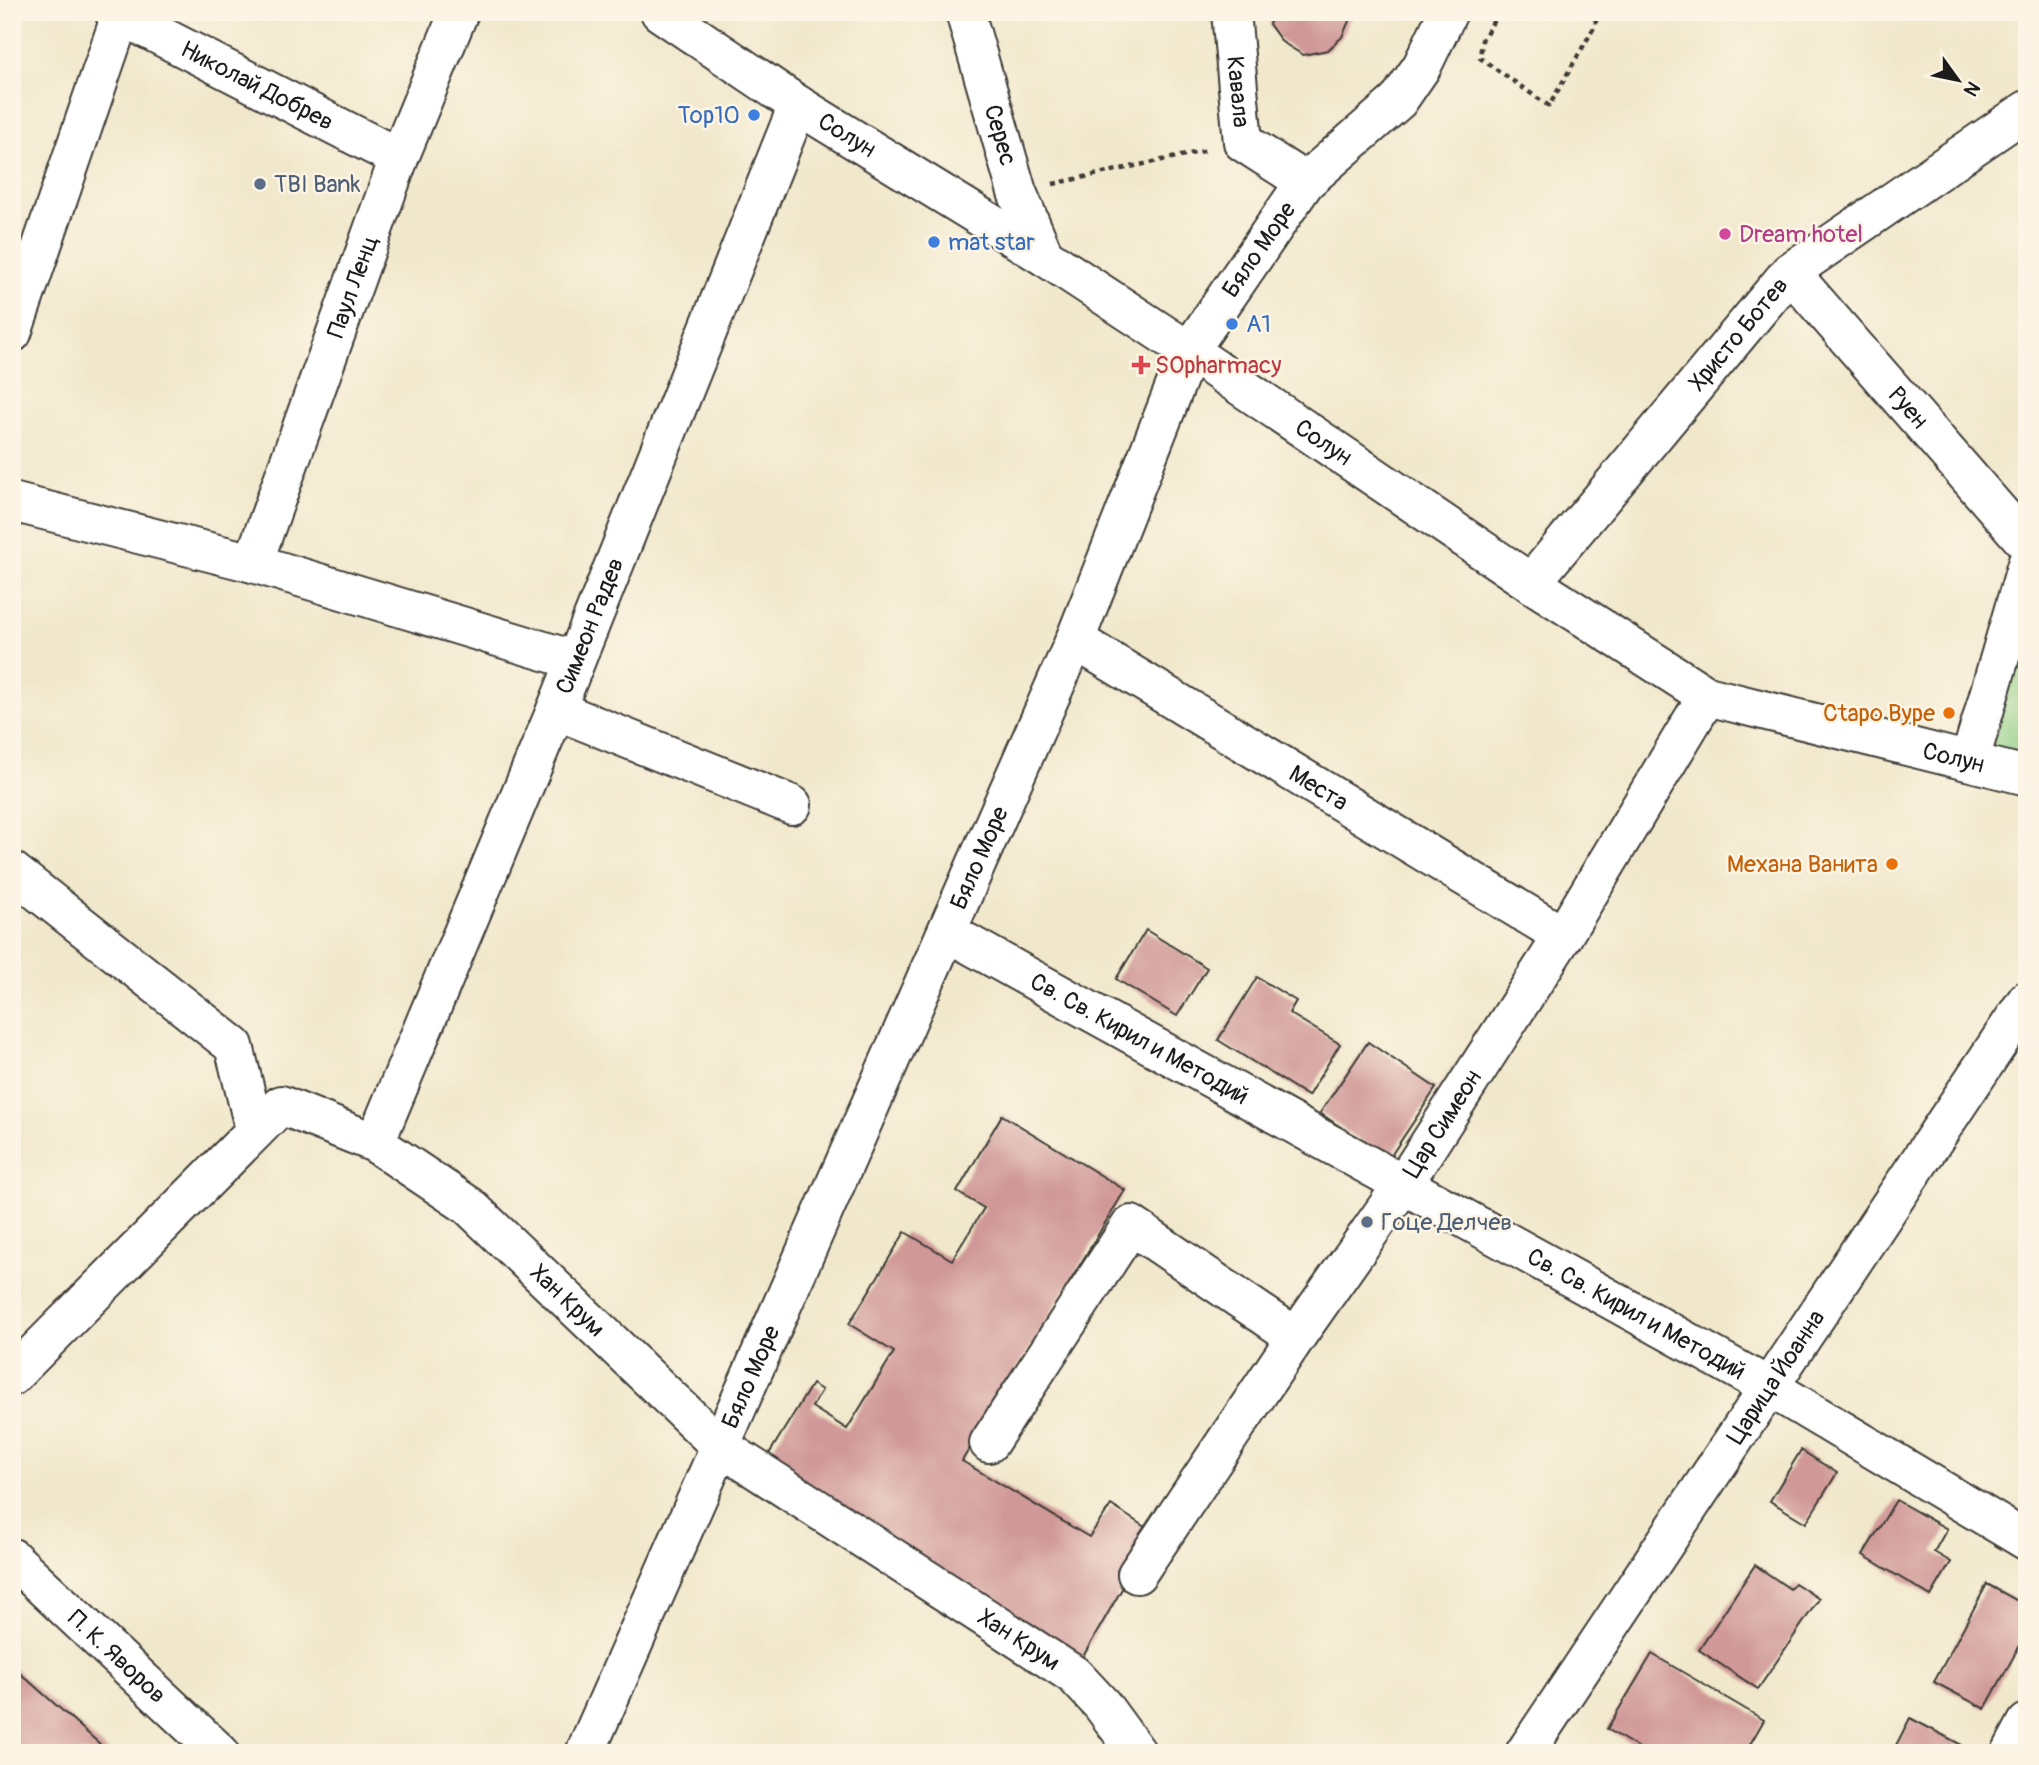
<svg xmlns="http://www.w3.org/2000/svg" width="2039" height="1765" viewBox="0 0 2039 1765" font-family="Pangolin,sans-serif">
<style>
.green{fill:#90cf86;stroke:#567651;stroke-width:2}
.building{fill:#d09997}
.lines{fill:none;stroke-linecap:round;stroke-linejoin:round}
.minor-casing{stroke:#3c3b36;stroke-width:42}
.path{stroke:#3c3b36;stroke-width:4.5;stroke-dasharray:5 5;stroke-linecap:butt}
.minor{stroke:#fff;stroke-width:38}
.shop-dot{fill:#3f7fe0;stroke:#fcf5e5;stroke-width:2.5}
.service-dot{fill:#5c6f8a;stroke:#fcf5e5;stroke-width:2.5}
.hotel-dot{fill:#d1479c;stroke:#fcf5e5;stroke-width:2.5}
.health-dot{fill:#e0444e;stroke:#fcf5e5;stroke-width:2.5}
.food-dot{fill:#e8710a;stroke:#fcf5e5;stroke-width:2.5}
.labels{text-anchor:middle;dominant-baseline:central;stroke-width:5;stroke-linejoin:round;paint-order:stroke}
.street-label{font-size:24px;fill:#1c1c1c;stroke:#fcf5e5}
.shop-label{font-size:24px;fill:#366cbe;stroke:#fcf5e5;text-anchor:start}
.service-label{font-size:24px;fill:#4e5e75;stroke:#fcf5e5;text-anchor:start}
.hotel-label{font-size:24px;fill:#b23c85;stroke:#fcf5e5;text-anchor:start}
.health-label{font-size:24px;fill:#be3a42;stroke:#fcf5e5;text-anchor:start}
.food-label{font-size:24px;fill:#c56008;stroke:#fcf5e5;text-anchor:end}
</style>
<rect width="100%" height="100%" fill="#fcf5e5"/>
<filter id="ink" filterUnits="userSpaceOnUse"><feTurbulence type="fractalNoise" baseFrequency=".0143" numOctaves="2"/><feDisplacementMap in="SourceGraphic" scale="14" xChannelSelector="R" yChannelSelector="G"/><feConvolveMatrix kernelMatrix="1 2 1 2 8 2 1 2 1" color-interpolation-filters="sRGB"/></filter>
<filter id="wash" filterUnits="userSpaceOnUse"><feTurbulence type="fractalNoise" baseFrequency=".00686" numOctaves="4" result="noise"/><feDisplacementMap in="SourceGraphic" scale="28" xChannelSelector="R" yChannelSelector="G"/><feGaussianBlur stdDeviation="1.57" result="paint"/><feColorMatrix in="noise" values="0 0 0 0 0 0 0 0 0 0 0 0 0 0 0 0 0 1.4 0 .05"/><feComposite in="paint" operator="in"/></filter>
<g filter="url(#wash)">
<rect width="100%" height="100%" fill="#f1e8cc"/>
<path class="green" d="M 2027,615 L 2027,762 L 1990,751 Z"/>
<g id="blocks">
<path class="building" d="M 1274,12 L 1353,12 L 1342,37 L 1328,50 L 1303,55 L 1282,42 L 1269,24 Z
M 1146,930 L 1207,968 L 1177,1016 L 1116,979 Z
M 1257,977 L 1296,1001 L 1289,1013 L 1340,1044 L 1308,1096 L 1218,1040 Z
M 1368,1042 L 1436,1088 L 1388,1160 L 1320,1113 Z
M 1002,1115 L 1125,1190 L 962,1461 L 1089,1537 L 1111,1505 L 1154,1533 L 1081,1660 L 761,1467 L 812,1384 L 822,1390 L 812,1407 L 847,1429 L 894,1352 L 849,1324 L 905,1232 L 952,1260 L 984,1208 L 957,1192 Z
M 1801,1450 L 1837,1473 L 1806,1523 L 1770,1501 Z
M 1896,1500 L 1947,1529 L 1934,1552 L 1951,1562 L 1931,1596 L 1863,1555 Z
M 1755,1565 L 1790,1589 L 1795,1583 L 1819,1599 L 1758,1689 L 1699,1650 Z
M 1987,1584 L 2027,1606 L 2027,1632 L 1985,1709 L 1934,1682 Z
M 1652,1654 L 1764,1720 L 1745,1753 L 1647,1753 L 1607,1729 Z
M 12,1666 L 110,1753 L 12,1753 Z
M 1910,1718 L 1977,1753 L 1892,1753 Z"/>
</g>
</g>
<g filter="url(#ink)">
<use href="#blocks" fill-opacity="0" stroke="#3c3b36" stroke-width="2"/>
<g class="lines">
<defs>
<g id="minor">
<path id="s1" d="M 114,12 L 399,158"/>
<path id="s2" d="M 660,12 L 798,105 L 1044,256 L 1189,351 L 1531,583 L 1707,696 L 2027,776"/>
<path id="s3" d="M 965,12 L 1017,192 L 1044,256"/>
<path id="s4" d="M 1231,12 L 1243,142 L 1305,182"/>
<path id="s5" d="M 1790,272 L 2027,544"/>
<path d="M 12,333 L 121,15"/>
<path d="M 12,502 L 253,563 L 574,660"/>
<path id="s6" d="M 253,563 L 399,158 L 459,12"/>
<path id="s7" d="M 1531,583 L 1790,272 L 2027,110"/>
<path id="s8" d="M 1075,640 L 1563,936"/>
<path d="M 556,710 L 792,805"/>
<path d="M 1970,760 L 2027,564"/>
<path d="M 12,871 L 234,1046 L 255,1131"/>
<path id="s9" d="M 947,932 L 1769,1387 L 2027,1541"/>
<path id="s10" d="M 375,1143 L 556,710 L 798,105"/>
<path id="s11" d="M 12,1376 L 281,1105 L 375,1143 L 469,1206 L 720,1446 L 1074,1675 L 1102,1705 L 1137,1753"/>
<path d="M 989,1443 L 1131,1225 L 1296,1337"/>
<path id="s12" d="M 12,1558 L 220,1753"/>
<path id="s13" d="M 1137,1574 L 1296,1337 L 1404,1183 L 1563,936 L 1707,696"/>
<path id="s14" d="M 585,1753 L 1075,640 L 1189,351 L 1305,182 L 1398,101 L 1422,66 L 1448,12"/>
<path id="s15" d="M 1525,1753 L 2027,1000"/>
<path d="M 2011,1753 L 2027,1723"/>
</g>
</defs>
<use href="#minor" class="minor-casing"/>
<path class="path" d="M 1499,12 L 1482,40 L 1480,58 L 1549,106 L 1596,24 L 1595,12
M 1053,184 L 1208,150"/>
<use href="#minor" class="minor"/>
</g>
</g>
<g class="shop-dot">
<circle cx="754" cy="115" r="7"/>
<circle cx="934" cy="242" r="7"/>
<circle cx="1232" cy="324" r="7"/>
</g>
<g class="service-dot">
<circle cx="260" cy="184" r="7"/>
<circle cx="1367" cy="1222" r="7"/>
</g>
<circle class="hotel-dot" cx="1725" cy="234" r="7"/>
<path class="health-dot" d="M1137.5 354.5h7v7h7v7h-7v7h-7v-7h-7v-7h7z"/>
<g class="food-dot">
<circle cx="1949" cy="713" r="7"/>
<circle cx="1892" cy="864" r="7"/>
</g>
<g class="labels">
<g class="street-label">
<text stroke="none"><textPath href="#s1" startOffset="161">Николай Добрев</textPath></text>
<text stroke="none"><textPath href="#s4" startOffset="80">Кавала</textPath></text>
<text stroke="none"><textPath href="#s2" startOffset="224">Солун</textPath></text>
<text stroke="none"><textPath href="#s3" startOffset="128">Серес</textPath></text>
<text stroke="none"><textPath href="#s14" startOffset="1650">Бяло Море</textPath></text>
<text stroke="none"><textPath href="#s6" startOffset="294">Паул Ленц</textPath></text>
<text stroke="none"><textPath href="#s7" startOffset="324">Христо Ботев</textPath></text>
<text stroke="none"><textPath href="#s5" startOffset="180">Руен</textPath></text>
<text stroke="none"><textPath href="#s2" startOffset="791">Солун</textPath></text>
<text stroke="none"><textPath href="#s10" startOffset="560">Симеон Радев</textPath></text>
<text stroke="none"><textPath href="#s2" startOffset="1505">Солун</textPath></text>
<text stroke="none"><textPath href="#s8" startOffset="285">Места</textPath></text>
<text stroke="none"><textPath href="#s14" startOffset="978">Бяло Море</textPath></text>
<text stroke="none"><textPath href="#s9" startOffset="220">Св. Св. Кирил и Методий</textPath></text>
<text stroke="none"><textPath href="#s13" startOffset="544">Цар Симеон</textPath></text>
<text stroke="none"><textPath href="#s11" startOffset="733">Хан Крум</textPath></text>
<text stroke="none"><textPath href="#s9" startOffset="788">Св. Св. Кирил и Методий</textPath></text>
<text stroke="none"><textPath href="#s14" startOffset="411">Бяло Море</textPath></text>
<text stroke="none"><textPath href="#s15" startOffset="452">Царица Йоанна</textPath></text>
<text stroke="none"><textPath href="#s11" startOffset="1300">Хан Крум</textPath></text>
<text stroke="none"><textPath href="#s12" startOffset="144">П. К. Яворов</textPath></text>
</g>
<g class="shop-label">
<text x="740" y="115" text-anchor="end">Top10</text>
<text x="948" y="242">mat star</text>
<text x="1246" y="324">A1</text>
</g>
<g class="service-label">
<text x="274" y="184">TBI Bank</text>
<text x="1381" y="1222">Гоце Делчев</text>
</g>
<g class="hotel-label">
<text x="1739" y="234">Dream hotel</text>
</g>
<g class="health-label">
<text x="1155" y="365">SOpharmacy</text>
</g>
<g class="food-label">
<text x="1935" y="713">Ctapo Bype</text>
<text x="1878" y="864">Механа Ванита</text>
</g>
</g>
<rect width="2039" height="1765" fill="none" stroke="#fcf5e5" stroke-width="42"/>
<g transform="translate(1958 80) rotate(123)" stroke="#fcf5e5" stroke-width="5" paint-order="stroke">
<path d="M0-5L12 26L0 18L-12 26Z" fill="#1c1c1c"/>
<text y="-10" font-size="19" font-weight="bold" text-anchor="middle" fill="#1c1c1c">N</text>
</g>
</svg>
